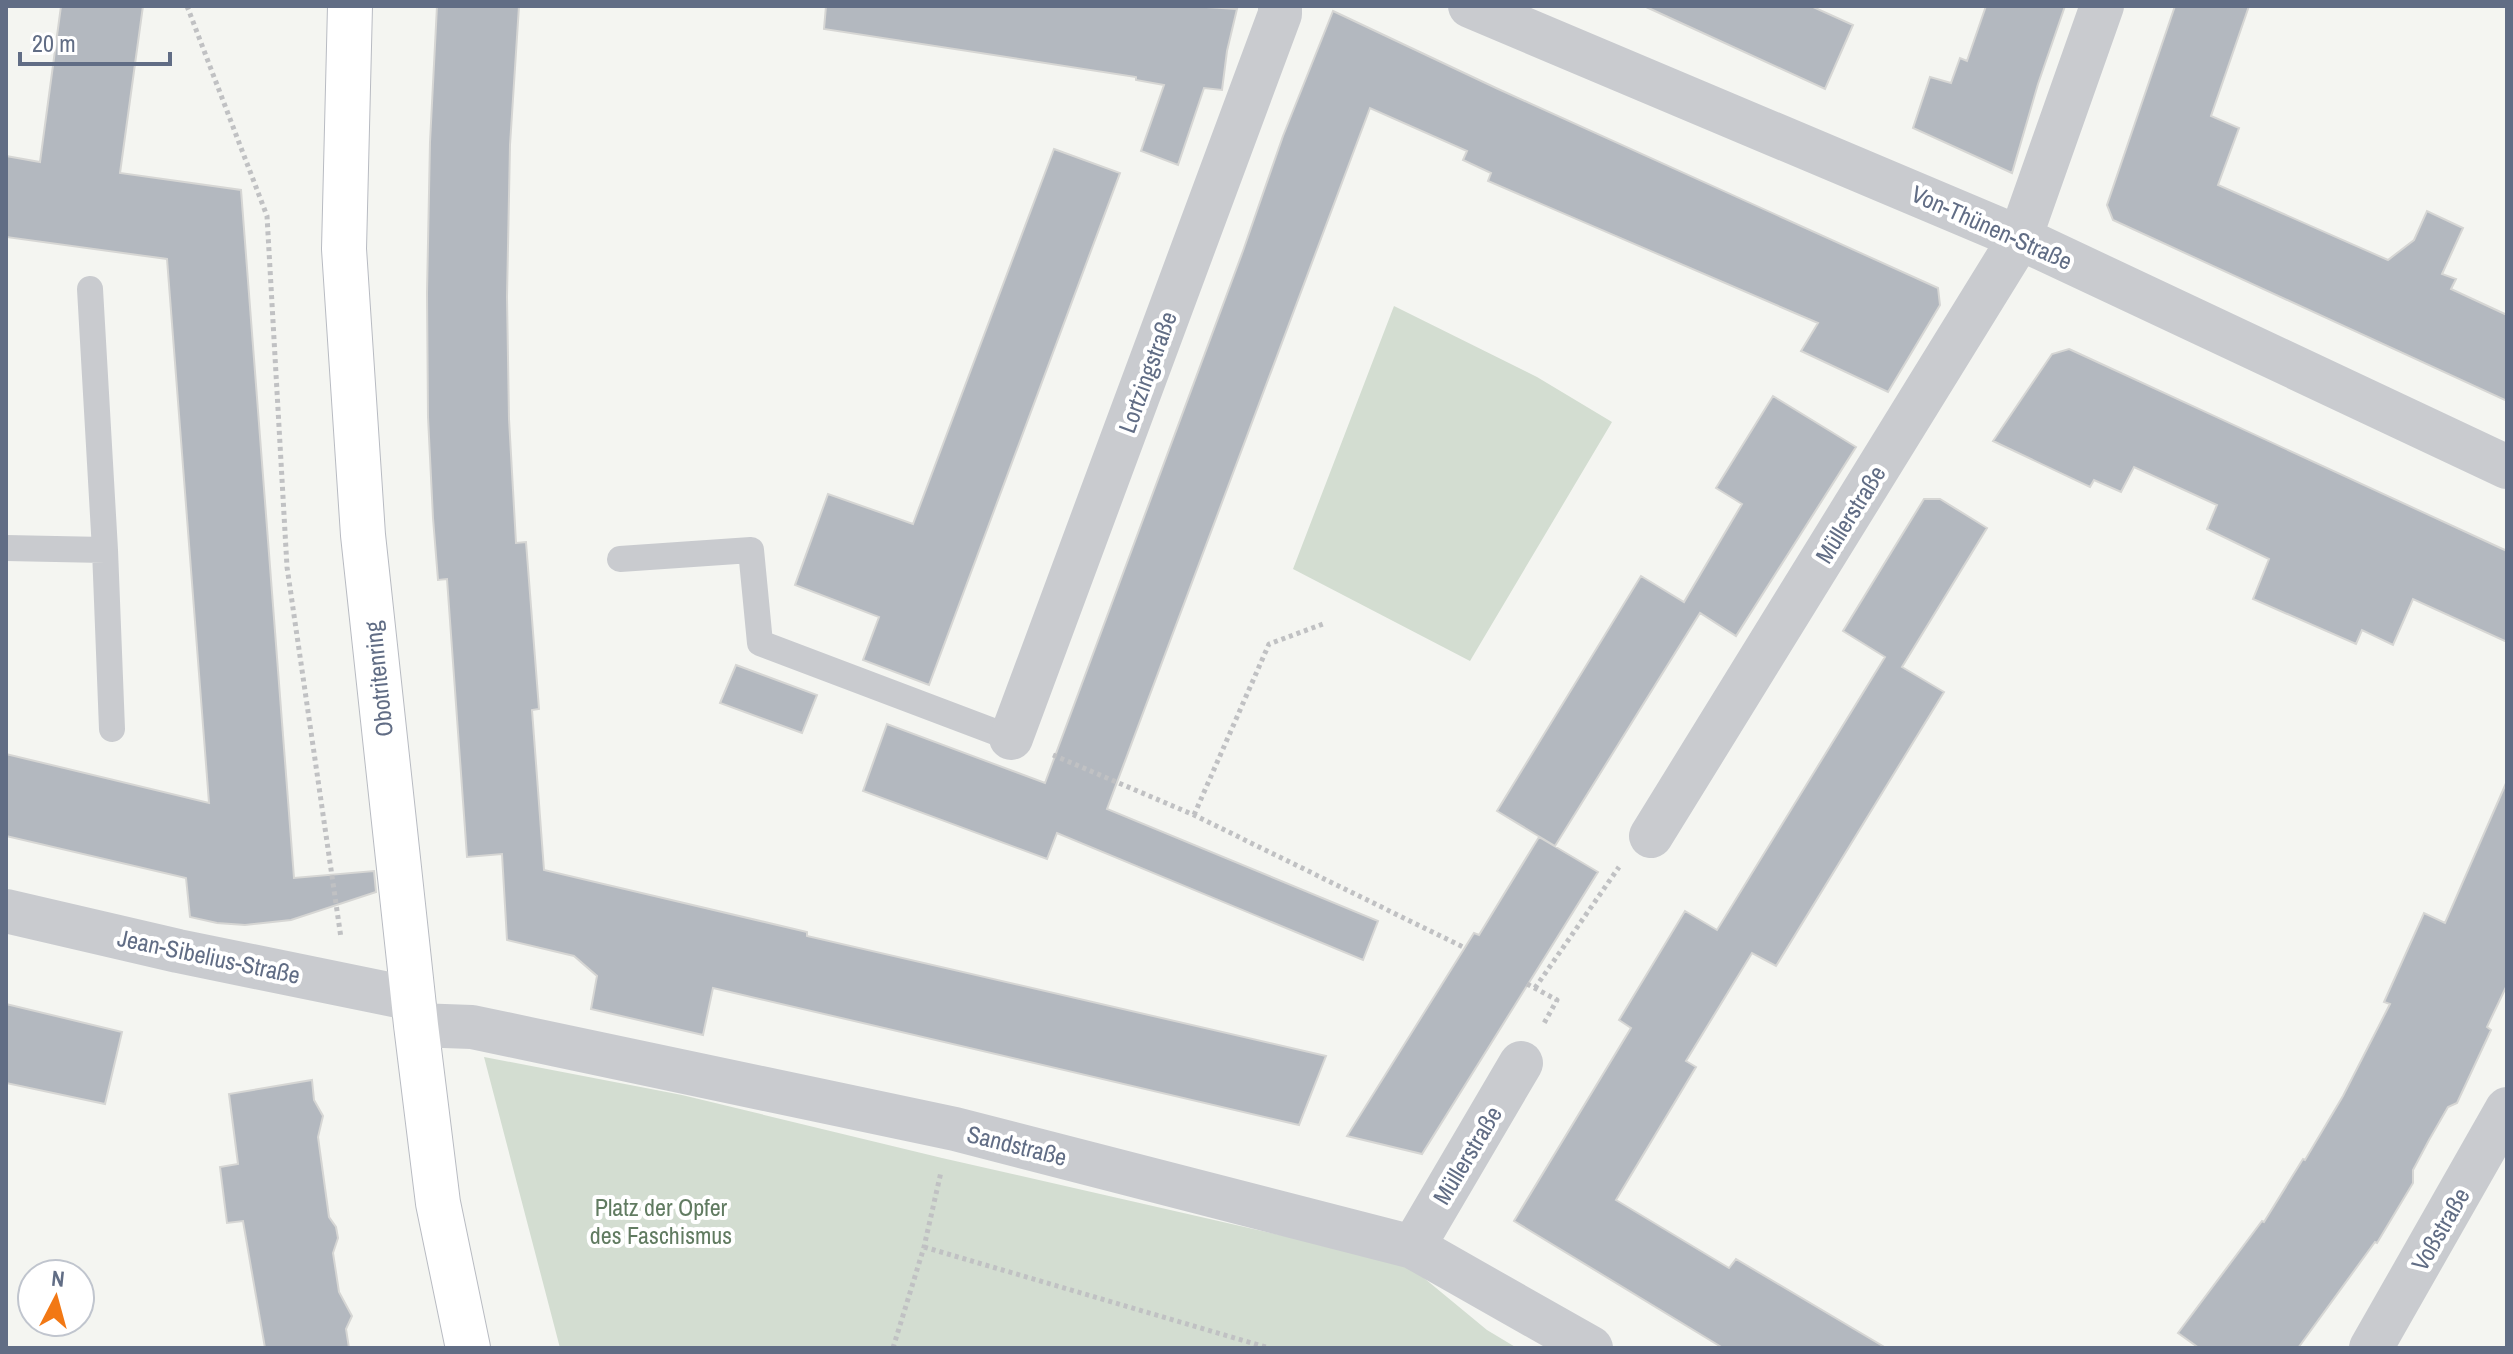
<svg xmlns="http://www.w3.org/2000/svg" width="2513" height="1354" viewBox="0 0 2513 1354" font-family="'Archivo Narrow',sans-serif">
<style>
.green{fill:#d3ddd1}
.building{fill:#b3b8bf;stroke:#d6d6d4;stroke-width:2}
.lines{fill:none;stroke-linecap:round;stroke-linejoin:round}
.secondary-casing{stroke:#b8bbc2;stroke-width:46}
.path{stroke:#c0c1c3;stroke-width:5;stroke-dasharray:4 4;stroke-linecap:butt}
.lane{stroke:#c9cbcf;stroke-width:26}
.street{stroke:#c9cbcf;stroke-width:44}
.secondary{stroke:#fff;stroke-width:44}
.labels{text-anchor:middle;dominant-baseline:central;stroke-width:8;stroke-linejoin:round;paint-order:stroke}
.street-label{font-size:24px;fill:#616d85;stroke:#fff}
.park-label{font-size:24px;fill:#617b61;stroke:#fff}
</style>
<rect width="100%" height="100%" fill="#f4f5f1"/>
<path class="green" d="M 1394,306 L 1537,377 L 1612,422 L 1470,661 L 1293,569 Z
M 484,1057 L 682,1095 L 942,1158 L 1407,1264 L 1487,1330 L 1517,1348 L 560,1348 Z"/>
<path class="building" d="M 61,6 L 143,6 L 120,173 L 241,190 L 294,878 L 374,871 L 376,892 L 291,920 L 245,925 L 217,923 L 190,917 L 186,878 L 6,836 L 6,754 L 209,803 L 167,259 L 6,237 L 6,156 L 40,162 Z
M 437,6 L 519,6 L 510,145 L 507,297 L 509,419 L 516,543 L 526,542 L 539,709 L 532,710 L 544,870 L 807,932 L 807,936 L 1326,1056 L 1299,1125 L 713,988 L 703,1035 L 591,1009 L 597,976 L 574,956 L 507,940 L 502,854 L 467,857 L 447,579 L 438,580 L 433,518 L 428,417 L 427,293 L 430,142 Z
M 826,6 L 1191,6 L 1237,9 L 1227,51 L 1222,90 L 1204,88 L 1178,165 L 1141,151 L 1164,85 L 1136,80 L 1136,77 L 824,29 Z
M 1644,6 L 1811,6 L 1853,25 L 1825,89 Z
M 1986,6 L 2065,6 L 2038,84 L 2012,173 L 1913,128 L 1930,77 L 1951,83 L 1960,58 L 1967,61 Z
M 2175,6 L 2249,6 L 2211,116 L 2239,128 L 2218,185 L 2388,260 L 2414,240 L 2427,211 L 2463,228 L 2442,274 L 2456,279 L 2451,289 L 2507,315 L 2507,401 L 2113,220 L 2107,205 Z
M 1333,11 L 1496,88 L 1938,288 L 1940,305 L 1888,392 L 1801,351 L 1818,323 L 1488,181 L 1491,173 L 1463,160 L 1467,151 L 1370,108 L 1107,809 L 1378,921 L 1363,960 L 1057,833 L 1047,859 L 863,791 L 887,724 L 1045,783 L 1243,251 L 1283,136 Z
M 1054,149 L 1120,173 L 929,685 L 863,660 L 879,617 L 795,585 L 828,494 L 913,524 Z
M 2069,349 L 2507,551 L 2507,642 L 2413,599 L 2393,645 L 2362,630 L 2356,644 L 2253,599 L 2269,559 L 2207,529 L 2217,505 L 2134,467 L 2121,492 L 2094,480 L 2090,487 L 1993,441 L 2052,354 Z
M 1773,396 L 1856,447 L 1736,636 L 1700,613 L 1555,846 L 1497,811 L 1641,576 L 1684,602 L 1742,504 L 1716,488 Z
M 1924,499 L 1940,499 L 1987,528 L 1902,667 L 1944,692 L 1776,966 L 1752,953 L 1686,1061 L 1696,1067 L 1616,1200 L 1729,1268 L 1736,1259 L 1886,1348 L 1723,1348 L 1514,1221 L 1631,1028 L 1619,1020 L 1685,911 L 1717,930 L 1885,657 L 1843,631 Z
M 736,665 L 817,695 L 802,733 L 720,703 Z
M 2507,781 L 2507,985 L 2487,1027 L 2491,1030 L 2457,1103 L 2448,1107 L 2429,1140 L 2413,1170 L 2413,1183 L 2377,1243 L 2375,1242 L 2298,1348 L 2199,1348 L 2178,1333 L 2262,1221 L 2264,1222 L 2303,1159 L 2305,1160 L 2343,1096 L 2390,1004 L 2384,1002 L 2424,913 L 2445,923 Z
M 1539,837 L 1598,872 L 1422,1154 L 1347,1136 L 1474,933 L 1479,935 Z
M 6,1004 L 122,1032 L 105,1104 L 6,1083 Z
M 312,1080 L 314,1100 L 323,1116 L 318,1137 L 329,1217 L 336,1227 L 338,1238 L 333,1253 L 339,1292 L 352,1316 L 346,1329 L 349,1348 L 265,1348 L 243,1221 L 227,1223 L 220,1167 L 238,1164 L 229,1094 Z"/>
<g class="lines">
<defs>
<path id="secondary" d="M 350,6 L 344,249 L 363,535 L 416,1025 L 438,1203 L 468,1348"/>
</defs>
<use href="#secondary" class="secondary-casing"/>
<path class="path" d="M 187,6 L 267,216 L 287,567 L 341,938
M 1053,755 L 1194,815 L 1465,948
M 1194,815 L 1269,644 L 1323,624
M 1527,984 L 1557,1000 L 1543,1025
M 1535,988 L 1619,867
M 924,1247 L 1269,1348
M 893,1348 L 924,1247 L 941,1172"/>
<path class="lane" d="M 90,289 L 105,550 L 112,729
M 6,548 L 105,550
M 620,559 L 751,550 L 760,643 L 1011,738"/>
<path class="street" d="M 1470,6 L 2020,238 L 2507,467
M 1011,738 L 1280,14 L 1280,6
M 1651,836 L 2020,238 L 2102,6
M 6,911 L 178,951 L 413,999
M 416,1025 L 472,1027 L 955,1129 L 1413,1247 L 1591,1348
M 1413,1247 L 1521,1063
M 2371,1348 L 2507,1109"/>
<use href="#secondary" class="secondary"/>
</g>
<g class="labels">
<g class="street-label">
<text transform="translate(1992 227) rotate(24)">Von-Thünen-Straße</text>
<text transform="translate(1147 372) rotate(-70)">Lortzingstraße</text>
<text transform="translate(1850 514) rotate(-58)">Müllerstraße</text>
<text transform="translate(378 679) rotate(-96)">Obotritenring</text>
<text transform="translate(209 956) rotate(12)">Jean-Sibelius-Straße</text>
<text transform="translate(1017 1145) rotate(14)">Sandstraße</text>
<text transform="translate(1467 1155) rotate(-59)">Müllerstraße</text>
<text transform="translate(2440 1229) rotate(-60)">Voßstraße</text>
</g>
<g class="park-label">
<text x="661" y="1207">Platz der Opfer<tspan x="661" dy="28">des Faschismus</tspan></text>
</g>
</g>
<rect width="2513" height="1354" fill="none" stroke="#616d85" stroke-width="16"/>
<g transform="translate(56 1298) rotate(6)"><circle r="38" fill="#ffffff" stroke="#c0c5ce" stroke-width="2"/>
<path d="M0-6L14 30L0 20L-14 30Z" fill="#f27814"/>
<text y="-12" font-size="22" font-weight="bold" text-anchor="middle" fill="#616d85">N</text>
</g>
<path d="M20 52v12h150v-12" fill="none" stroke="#616d85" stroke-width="4"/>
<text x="32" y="52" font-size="24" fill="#616d85" stroke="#ffffff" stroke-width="6" paint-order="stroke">20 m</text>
</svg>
